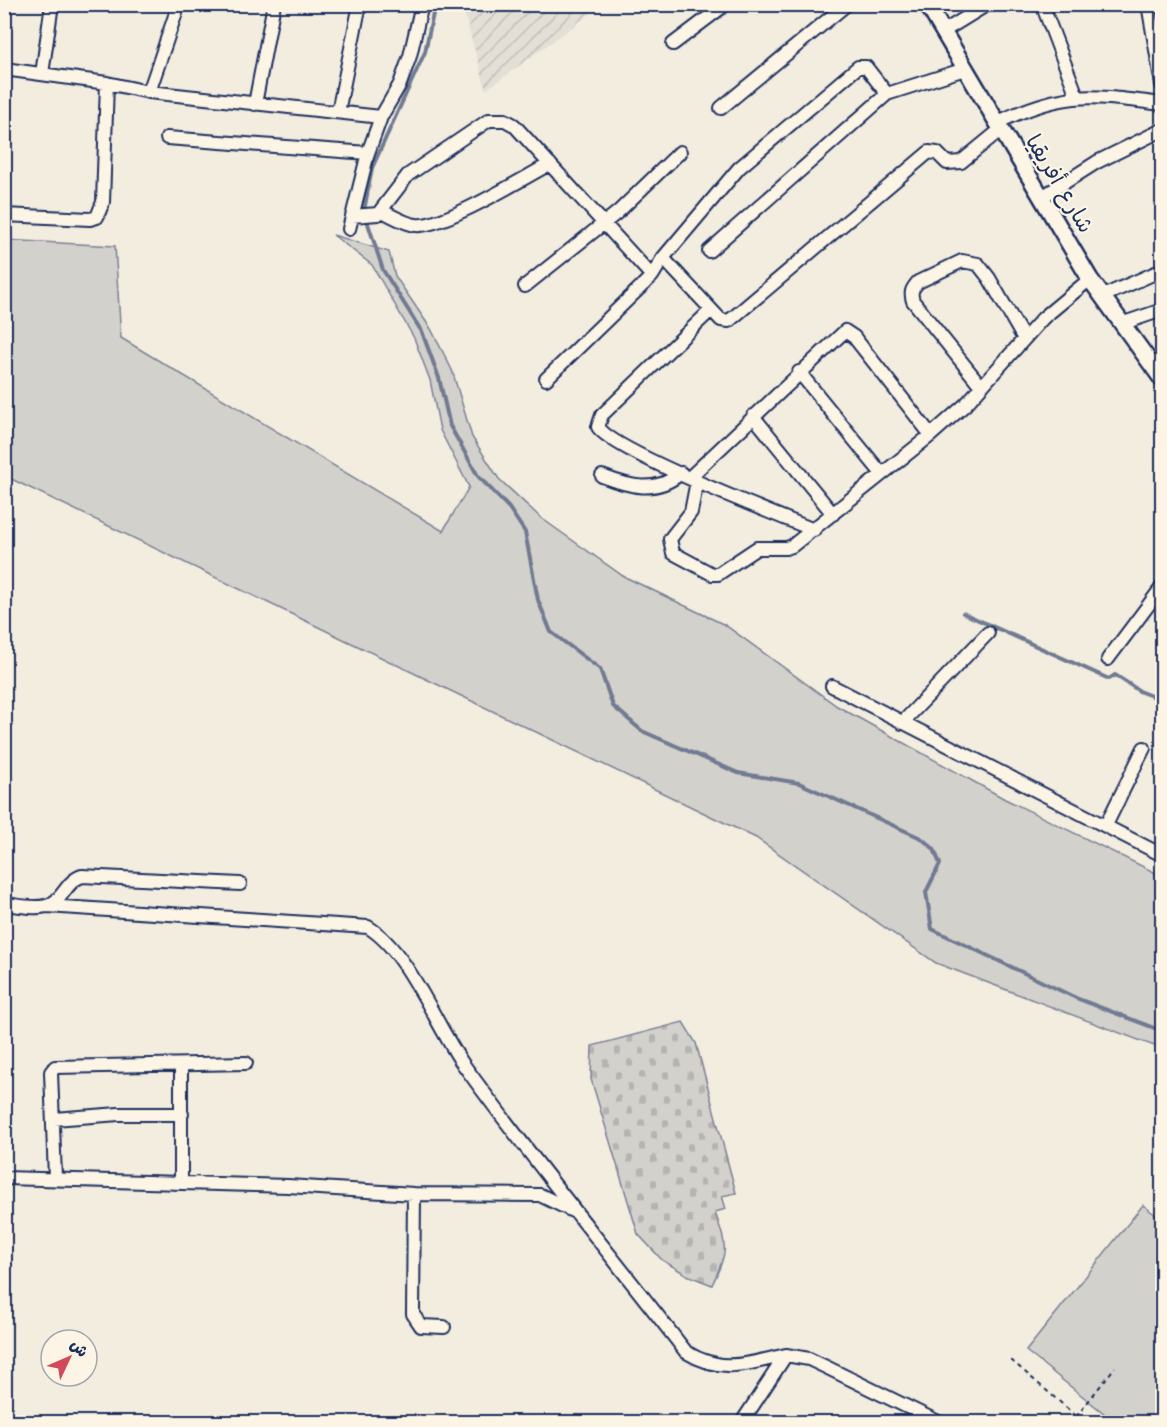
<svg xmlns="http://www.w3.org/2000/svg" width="1167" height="1427" viewBox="0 0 1167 1427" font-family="'Architects Daughter','Playpen Sans Arabic',sans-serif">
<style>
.industrial{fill:url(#industrial-furrows)}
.green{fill:#d3d1cc;stroke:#778095;stroke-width:1.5}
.cemetery{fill:url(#cemetery-stones);stroke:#778095;stroke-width:1.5}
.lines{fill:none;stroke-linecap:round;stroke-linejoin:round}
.stream{stroke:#707a91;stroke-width:4}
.minor-casing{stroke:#1b2f5e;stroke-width:16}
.tertiary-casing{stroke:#1b2f5e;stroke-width:20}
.path{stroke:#1b2f5e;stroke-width:2;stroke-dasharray:4.5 4.5;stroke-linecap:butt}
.minor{stroke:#fcf5e5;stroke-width:12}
.tertiary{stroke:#fcf5e5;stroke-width:15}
.labels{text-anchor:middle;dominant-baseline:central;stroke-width:4.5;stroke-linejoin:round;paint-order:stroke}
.street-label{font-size:22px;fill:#1b2f5e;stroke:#fcf5e5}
</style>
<defs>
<pattern id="industrial-furrows" width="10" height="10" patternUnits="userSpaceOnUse" patternTransform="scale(1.5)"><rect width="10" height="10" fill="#e3dfd6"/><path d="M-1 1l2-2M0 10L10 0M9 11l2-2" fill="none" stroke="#c2c0ba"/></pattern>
<pattern id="cemetery-stones" width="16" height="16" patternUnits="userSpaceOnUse" patternTransform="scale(1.5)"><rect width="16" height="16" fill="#d3d1cc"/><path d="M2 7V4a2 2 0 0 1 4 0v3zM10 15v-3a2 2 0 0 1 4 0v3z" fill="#b5b4b2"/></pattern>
</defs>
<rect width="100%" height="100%" fill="#f3ede0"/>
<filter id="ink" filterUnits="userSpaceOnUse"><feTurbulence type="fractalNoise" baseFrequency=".0167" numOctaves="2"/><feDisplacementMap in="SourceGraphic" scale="12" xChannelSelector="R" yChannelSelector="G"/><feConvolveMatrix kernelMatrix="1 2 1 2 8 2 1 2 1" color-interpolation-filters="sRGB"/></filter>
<g filter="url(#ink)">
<path class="industrial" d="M 462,5 L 462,4 L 602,5 L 486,90 Z"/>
<path class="green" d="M 333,235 L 389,252 L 395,276 L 431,329 L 452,370 L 472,437 L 499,479 L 541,518 L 623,576 L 725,625 L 837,706 L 1005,799 L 1162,876 L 1162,1049 L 936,963 L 756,838 L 5,476 L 5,240 L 115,246 L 121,338 L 443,531 L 469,487 L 440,430 L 430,380 L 414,338 L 372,265 Z
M 1143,1205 L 1162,1220 L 1162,1422 L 1115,1422 L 1026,1351 Z"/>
<path class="cemetery" d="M 683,1022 L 696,1043 L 736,1193 L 722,1196 L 726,1209 L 715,1212 C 727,1249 729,1249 712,1285 L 687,1275 L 662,1260 L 638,1234 L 591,1079 L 592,1046 Z"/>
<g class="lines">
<path class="stream" d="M 435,4 L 425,52 L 372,168 L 364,211 L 383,270 L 422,332 L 439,378 L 450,426 L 478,476 L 509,508 L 525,532 L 538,600 L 551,632 L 600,669 L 613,706 L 642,731 L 738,773 L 799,783 L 921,838 L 934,849 L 940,864 L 926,892 L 932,929 L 1076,998 L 1162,1031
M 963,613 L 1109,679 L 1115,675 L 1141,692 L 1162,700"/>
<defs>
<path id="minor" d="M 1042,4 L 1077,96
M 1148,4 L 1162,85
M 944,31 L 988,4
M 673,44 L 726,4
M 4,69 L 107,83 L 149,92 L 381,117
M 42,74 L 52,4
M 149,92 L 179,4
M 255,104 L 274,4
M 721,108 L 847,4
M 338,112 L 360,4
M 996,123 C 1065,90 1089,95 1162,104
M 167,138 L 368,153
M 1042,197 L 1097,162 L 1162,130
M 382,211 C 393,216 405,224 416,225 C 443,228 523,178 550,164
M 4,215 L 90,219 L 97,217 L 103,202 L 107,83
M 352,216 L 378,214 L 408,175 L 489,120 L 505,120 L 514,125 L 652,276
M 349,229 L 368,153 L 381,117 L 400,84 L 410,56 L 422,4
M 709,251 L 887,94 L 965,69
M 663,258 L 721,320 L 729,321 L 929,152 L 937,153 L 947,163 L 961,162 L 1000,130
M 525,286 L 618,212 L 680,152
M 1103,296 L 1162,270
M 711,310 L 602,415 L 598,427 C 614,452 777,515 814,530
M 1121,324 L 1162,310
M 799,372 L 882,474
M 546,379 L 652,276 L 663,258 L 739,168 L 858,67 L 866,67 L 887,94
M 981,386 L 913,301 C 910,292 912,289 918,282 L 962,261 L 978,264 L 989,278 L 1024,339
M 753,416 L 833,514
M 602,476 C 630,487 656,494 681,473
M 690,477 L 845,331 L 854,337 L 931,435
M 697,481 L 691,512 L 670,539 L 673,553 L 712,574 L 718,574 L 757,548 L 786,548 L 792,546 L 931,435 L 966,404 L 1043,318 L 1090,279
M 1108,659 L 1162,587
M 832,686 L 1162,855
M 902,723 L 988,633
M 1106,825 L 1144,748
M 4,904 C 17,905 37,910 49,905 C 63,900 66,881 82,876 L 240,884
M 47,906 L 368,927 C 408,951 435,1024 463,1064 C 534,1162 612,1256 686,1352 C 722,1374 747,1364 786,1355
M 181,1065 L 181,1182
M 54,1119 L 119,1114 L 182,1114
M 4,1178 L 288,1186 L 414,1194 L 540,1195 L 575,1212
M 55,1178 L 51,1072 L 55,1067 L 246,1063
M 414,1194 L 413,1314 L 421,1326 L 444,1327
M 742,1422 L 786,1355 L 809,1359 L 828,1368 L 938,1422"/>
<path id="tertiary" d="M 927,4 L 1090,279 L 1162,379"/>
</defs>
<use href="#minor" class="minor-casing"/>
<use href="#tertiary" class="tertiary-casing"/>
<path class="path" d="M 1011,1360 L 1083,1422
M 1076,1417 L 1115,1367"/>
<use href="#minor" class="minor"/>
<use href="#tertiary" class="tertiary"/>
</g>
</g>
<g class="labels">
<g class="street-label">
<text transform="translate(1059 184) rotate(59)">شارع أفريقيا</text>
</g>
</g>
<rect width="1167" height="1427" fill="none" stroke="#fcf5e5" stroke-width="24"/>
<rect x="12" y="12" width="1143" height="1403" fill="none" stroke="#1b2f5e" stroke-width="2" filter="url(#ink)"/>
<g transform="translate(69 1358) rotate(46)"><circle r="28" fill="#fcf5e5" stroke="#a2a6af" stroke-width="1.5"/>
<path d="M0-4.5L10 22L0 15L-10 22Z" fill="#d1495b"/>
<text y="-9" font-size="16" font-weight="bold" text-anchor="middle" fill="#1b2f5e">ش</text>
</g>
</svg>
